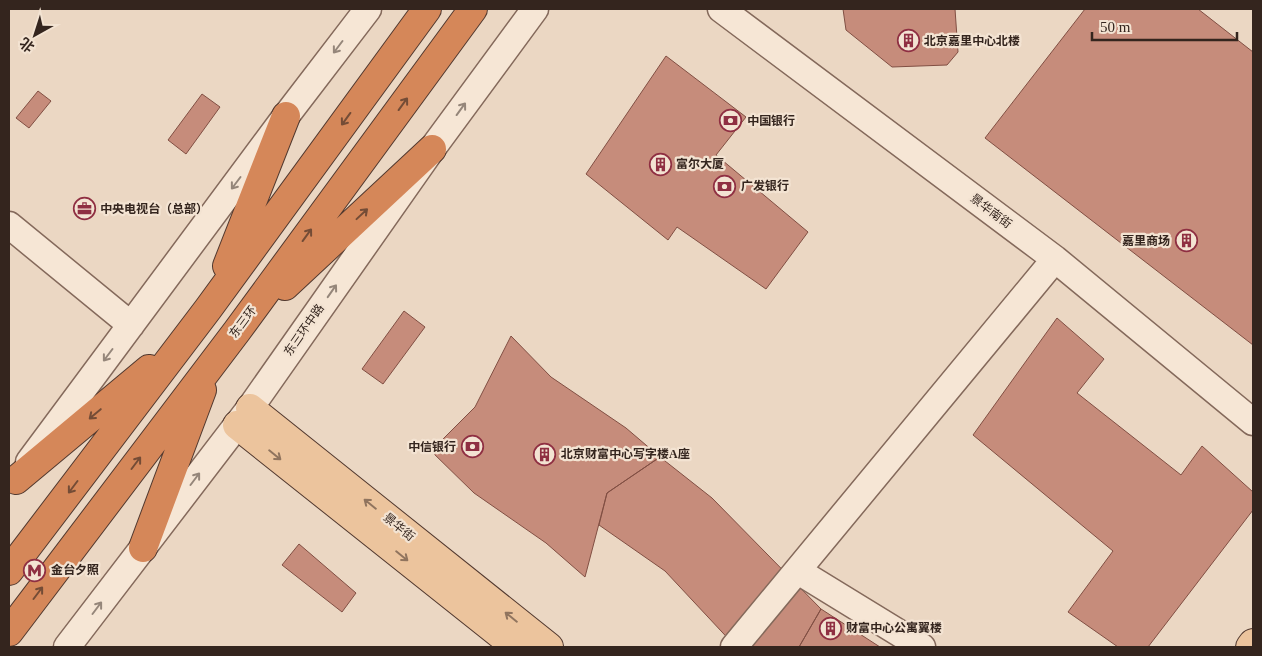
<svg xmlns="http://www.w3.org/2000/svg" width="1262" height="656" viewBox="0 0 1262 656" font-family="'Times New Roman','Noto Sans SC',serif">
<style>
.building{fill:#c68c7b;stroke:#814f43}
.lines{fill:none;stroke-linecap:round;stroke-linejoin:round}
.minor-casing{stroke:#84695b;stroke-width:29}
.major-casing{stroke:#52392f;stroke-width:30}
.highway-casing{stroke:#52392f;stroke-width:30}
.minor{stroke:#f6e6d5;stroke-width:26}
.major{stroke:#ecc49d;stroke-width:28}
.highway{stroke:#d58759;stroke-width:28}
.oneway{stroke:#95867a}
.oneway2{stroke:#744c36}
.oneway3{stroke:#90745e}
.labels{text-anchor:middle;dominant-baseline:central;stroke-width:4.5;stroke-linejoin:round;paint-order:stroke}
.poi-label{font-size:12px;font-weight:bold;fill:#34251e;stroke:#f3e3d2;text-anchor:start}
.street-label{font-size:12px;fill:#34251e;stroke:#f3e3d2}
</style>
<rect width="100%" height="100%" fill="#ebd7c3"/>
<path class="building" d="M 843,9 L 955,9 L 958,52 L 947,65 L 892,67 L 846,30 Z
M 1085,9 L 1198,9 L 1253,52 L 1253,345 L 985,138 Z
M 666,56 L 746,117 L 716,155 L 808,232 L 766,289 L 677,227 L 668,240 L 586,174 Z
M 38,91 L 51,101 L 29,128 L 16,118 Z
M 202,94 L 220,107 L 186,154 L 168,140 Z
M 404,311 L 425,327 L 383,384 L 362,369 Z
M 1057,318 L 1104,359 L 1077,393 L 1181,475 L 1202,446 L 1253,492 L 1253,510 L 1148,647 L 1118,647 L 1068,612 L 1113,551 L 973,435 Z
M 511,336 L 551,377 L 626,428 L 660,457 L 607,493 L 585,577 L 546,543 L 474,493 L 431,451 L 475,407 Z
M 660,457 L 712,498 L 821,609 L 799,647 L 736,647 L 665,571 L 599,525 L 607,493 Z
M 299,544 L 356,593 L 342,612 L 282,565 Z
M 821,609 L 880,647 L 799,647 Z"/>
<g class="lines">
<defs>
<path id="minor" d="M 721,9 L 1055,259 L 1253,422
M 9,225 L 131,325
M 29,462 L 286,116 L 368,9
M 798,571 L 922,647
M 67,647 L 250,408 L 432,149 L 535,9
M 734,647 L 1055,259"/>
<path id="major" d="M 250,408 L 549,647
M 237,425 L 516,647
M 1250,647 L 1253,643"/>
<path id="highway" d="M 227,266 L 286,116
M 285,286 L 432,149
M 16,480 L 149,369
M 143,548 L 202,390
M 9,571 L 208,309 L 427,9
M 9,632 L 237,331 L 473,9"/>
</defs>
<use href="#minor" class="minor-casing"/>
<use href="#major" class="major-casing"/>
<use href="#highway" class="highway-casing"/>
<use href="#minor" class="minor"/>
<use href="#major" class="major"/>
<use href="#highway" class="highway"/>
</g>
<defs><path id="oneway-shaft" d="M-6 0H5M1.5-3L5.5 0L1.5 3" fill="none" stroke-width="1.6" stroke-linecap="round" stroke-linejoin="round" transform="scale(1.25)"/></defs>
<g class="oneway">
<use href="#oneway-shaft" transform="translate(338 47) rotate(127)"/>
<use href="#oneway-shaft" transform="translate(461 109) rotate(-54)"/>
<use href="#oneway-shaft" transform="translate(236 183) rotate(127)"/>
<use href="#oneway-shaft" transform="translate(332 291) rotate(-55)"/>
<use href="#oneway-shaft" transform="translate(108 355) rotate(127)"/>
<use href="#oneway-shaft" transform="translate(195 479) rotate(-53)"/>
<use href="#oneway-shaft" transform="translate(97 608) rotate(-53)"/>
</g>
<g class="oneway2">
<use href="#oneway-shaft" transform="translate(403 104) rotate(-54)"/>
<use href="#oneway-shaft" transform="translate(346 119) rotate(126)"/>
<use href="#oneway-shaft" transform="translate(362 214) rotate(-43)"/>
<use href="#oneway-shaft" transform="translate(307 235) rotate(-54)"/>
<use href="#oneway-shaft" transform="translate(95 414) rotate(140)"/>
<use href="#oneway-shaft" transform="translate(136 463) rotate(-53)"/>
<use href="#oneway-shaft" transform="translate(73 487) rotate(127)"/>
<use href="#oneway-shaft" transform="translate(38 593) rotate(-53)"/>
</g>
<g class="oneway3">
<use href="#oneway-shaft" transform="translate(275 455) rotate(39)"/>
<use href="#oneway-shaft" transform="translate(370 504) rotate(-141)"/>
<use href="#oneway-shaft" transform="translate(402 556) rotate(39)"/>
<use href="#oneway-shaft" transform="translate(511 617) rotate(-141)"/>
</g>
<defs>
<symbol id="building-ring" viewBox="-11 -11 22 22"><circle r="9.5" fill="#f3e3d2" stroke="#8f2f42" stroke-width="1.5"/><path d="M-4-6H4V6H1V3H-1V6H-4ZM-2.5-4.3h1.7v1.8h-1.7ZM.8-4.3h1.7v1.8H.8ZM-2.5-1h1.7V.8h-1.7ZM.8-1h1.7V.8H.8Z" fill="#8f2f42"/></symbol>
<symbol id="bank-ring" viewBox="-11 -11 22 22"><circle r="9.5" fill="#f3e3d2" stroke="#8f2f42" stroke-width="1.5"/><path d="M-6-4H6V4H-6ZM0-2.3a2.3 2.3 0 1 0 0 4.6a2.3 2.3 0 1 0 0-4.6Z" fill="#8f2f42"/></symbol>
<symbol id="office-ring" viewBox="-11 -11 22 22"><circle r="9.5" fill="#f3e3d2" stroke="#8f2f42" stroke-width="1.5"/><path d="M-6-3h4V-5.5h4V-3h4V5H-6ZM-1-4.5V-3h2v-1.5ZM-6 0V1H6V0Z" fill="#8f2f42"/></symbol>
<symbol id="metro-ring" viewBox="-11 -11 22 22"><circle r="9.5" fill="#f3e3d2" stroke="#8f2f42" stroke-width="1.5"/><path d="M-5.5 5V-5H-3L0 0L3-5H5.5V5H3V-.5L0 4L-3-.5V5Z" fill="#8f2f42"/></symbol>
</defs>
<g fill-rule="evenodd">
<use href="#building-ring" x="896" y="28" width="25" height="25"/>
<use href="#bank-ring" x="718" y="108" width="25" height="25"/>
<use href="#building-ring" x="648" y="152" width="25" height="25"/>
<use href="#bank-ring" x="712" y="174" width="25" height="25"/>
<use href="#office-ring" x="72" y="196" width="25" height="25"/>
<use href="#building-ring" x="1174" y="228" width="25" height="25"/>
<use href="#bank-ring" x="460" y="434" width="25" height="25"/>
<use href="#building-ring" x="532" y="442" width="25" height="25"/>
<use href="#metro-ring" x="22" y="558" width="25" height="25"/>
<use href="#building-ring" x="818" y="616" width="25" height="25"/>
</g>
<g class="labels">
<g class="poi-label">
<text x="924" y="41">北京嘉里中心北楼</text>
<text x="747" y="121">中国银行</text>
<text x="676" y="164">富尔大厦</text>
<text x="741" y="186">广发银行</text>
<text x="100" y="209">中央电视台（总部）</text>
<text x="1170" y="241" text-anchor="end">嘉里商场</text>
<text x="456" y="447" text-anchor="end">中信银行</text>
<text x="561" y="454">北京财富中心写字楼A座</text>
<text x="51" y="570">金台夕照</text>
<text x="846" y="628">财富中心公寓翼楼</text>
</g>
<g class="street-label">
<text transform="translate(991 211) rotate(37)">景华南街</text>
<text transform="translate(243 322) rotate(-53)">东三环</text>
<text transform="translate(304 330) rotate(-55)">东三环中路</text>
<text transform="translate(399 527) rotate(39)">景华街</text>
</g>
</g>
<rect width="1262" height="656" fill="none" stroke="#34251e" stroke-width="20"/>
<g transform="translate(35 35) rotate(219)" stroke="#f3e3d2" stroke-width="4" paint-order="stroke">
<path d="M0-4L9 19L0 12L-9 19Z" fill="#34251e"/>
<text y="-8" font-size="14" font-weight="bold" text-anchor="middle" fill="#34251e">北</text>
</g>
<path d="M1092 32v8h145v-8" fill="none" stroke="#34251e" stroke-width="2.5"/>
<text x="1100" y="32" font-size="15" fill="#34251e" stroke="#f3e3d2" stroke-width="4" paint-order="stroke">50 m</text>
</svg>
